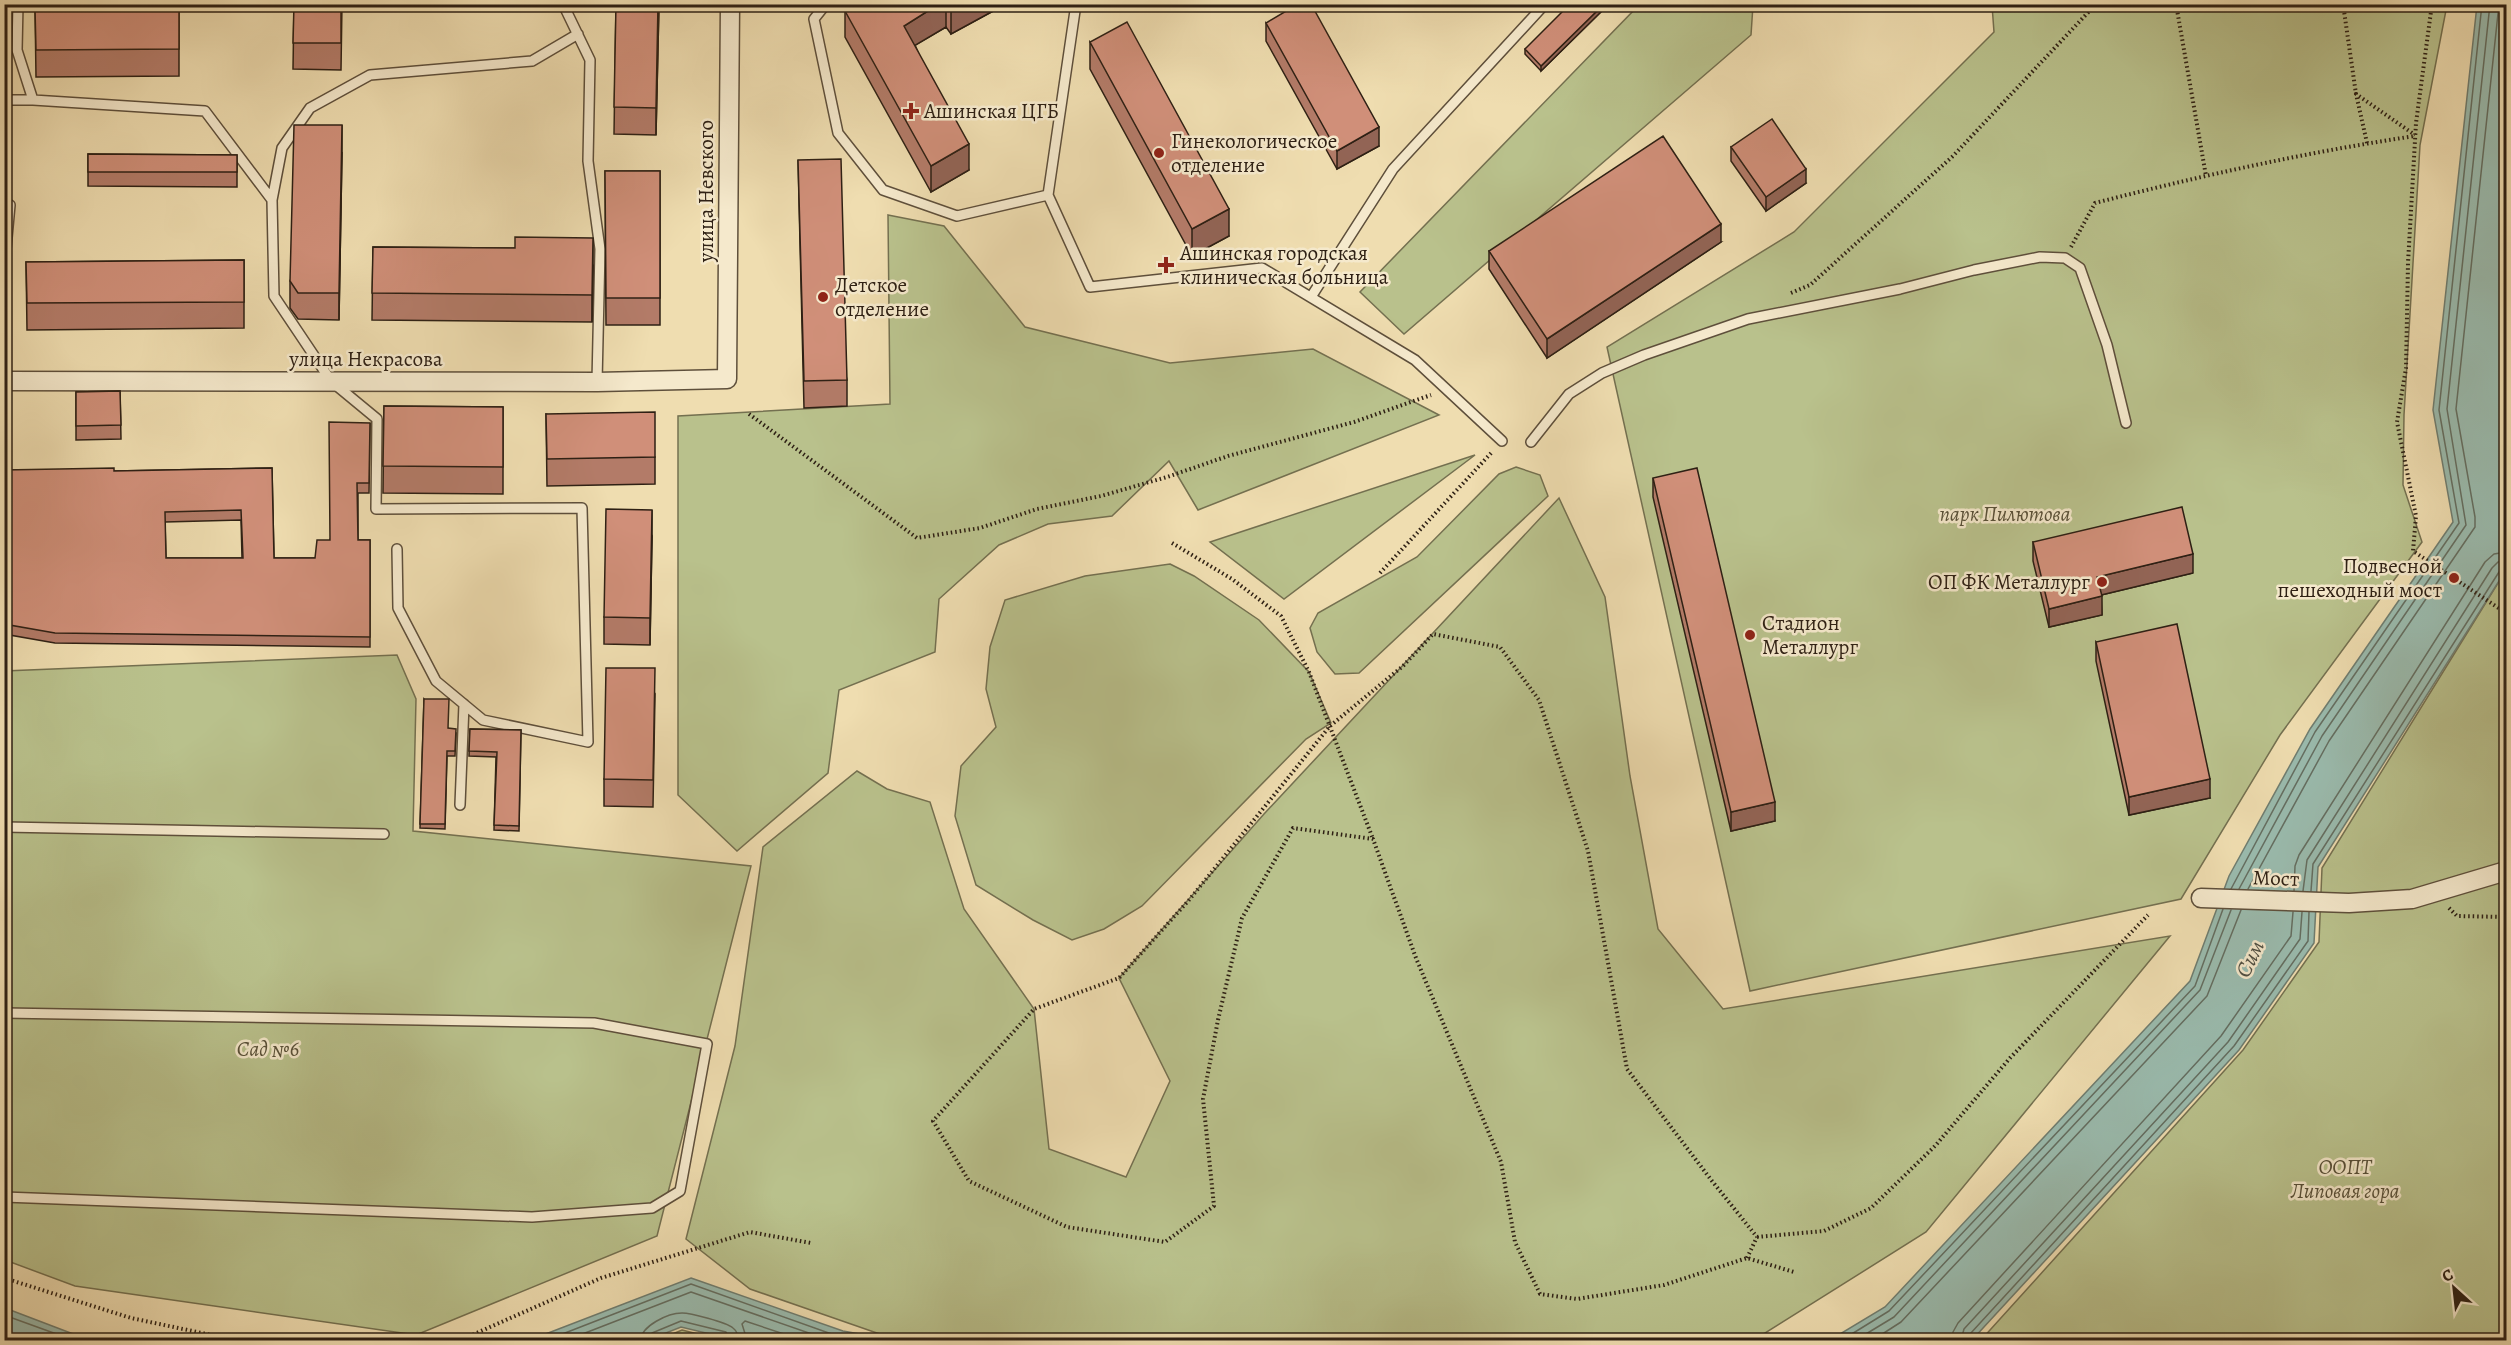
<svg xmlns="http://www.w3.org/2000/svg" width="2511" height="1345" viewBox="0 0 2511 1345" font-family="Alegreya,serif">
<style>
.green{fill:#b9c18c;stroke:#747050;stroke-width:1.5}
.water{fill:#9abbae;stroke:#6f7d70;stroke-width:1.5}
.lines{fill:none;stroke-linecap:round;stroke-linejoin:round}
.shore{stroke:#646e61;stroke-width:1.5}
.service-casing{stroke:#5e4f3b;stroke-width:12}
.minor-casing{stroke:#5e4f3b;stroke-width:21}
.path{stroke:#2e2014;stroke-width:4;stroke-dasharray:1.5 3;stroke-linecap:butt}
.service{stroke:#f5e9cc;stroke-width:9}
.minor{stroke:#f5e9cc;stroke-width:18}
.wall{fill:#b37b68;stroke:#2e2014;stroke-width:1.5;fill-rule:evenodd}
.shaded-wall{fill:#926455;stroke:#2e2014;stroke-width:1.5}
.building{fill:#d08f79;stroke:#2e2014;stroke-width:1.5;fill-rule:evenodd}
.poi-dot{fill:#8f2418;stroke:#f5e9cc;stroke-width:2}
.labels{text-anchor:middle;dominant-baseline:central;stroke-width:5;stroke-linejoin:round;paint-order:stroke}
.poi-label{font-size:21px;fill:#2e2014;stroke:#f5e9cc;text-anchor:start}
.street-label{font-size:21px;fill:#2e2014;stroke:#f5e9cc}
.park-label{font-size:21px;font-style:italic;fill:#585038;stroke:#f5e9cc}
.water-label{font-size:22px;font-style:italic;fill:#4e4e42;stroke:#f5e9cc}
</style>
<rect width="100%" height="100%" fill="#efddb0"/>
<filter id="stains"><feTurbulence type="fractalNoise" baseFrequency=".00333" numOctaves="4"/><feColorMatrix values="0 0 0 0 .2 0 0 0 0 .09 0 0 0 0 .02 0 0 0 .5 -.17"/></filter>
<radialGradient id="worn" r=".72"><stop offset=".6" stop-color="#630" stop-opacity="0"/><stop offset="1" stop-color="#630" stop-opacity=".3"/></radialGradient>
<path class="green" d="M 1633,5 L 1753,5 L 1751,35 L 1404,334 L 1360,292 L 1635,9 Z
M 1992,5 L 2447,5 L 2420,145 L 2404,415 L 2403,485 L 2422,542 L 2280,735 L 2181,899 L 1750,991 L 1607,347 L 1794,232 L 1994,32 Z
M 888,215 L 944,226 L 1025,327 L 1170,363 L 1313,349 L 1439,415 L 1198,510 L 1169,461 L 1112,516 L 1048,524 L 999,545 L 939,599 L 935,652 L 839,690 L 828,773 L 737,851 L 678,795 L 678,416 L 890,404 Z
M 1475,455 L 1284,599 L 1210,542 Z
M 1516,467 L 1540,475 L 1548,496 L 1359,673 L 1335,674 L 1317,652 L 1310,628 L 1318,613 L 1417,557 L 1499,474 Z
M 1559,498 L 1605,597 L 1630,776 L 1658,929 L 1723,1009 L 2170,936 L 1926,1232 L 1754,1340 L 897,1340 L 750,1289 L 686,1239 L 735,1046 L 763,847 L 857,771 L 887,789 L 930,802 L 964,909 L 1034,1009 L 1049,1149 L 1126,1177 L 1170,1081 L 1119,978 L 1264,814 Z
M 1170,564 L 1194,576 L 1259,620 L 1309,672 L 1331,723 L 1306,739 L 1142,906 L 1104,929 L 1072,940 L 1033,920 L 976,885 L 955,816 L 961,766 L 996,727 L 986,689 L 990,647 L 1005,600 L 1085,576 Z
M 2506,570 L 2506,1340 L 1981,1340 L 2243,1050 L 2319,942 L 2322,868 Z
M 397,655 L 416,699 L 413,831 L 751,866 L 657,1236 L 416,1335 L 75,1286 L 5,1260 L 4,671 Z
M 682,1330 L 721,1340 L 658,1340 Z"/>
<path class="water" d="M 2477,5 L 2506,5 L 2506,570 L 2318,867 L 2314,943 L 2239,1050 L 1972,1340 L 1830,1340 L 1885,1307 L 2190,981 L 2229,876 L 2310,729 L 2453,522 L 2433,410 Z
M 691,1278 L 843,1331 L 893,1340 L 735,1340 L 681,1327 L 648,1340 L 530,1340 Z
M 5,1308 L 89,1340 L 5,1340 Z"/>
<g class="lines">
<path class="shore" d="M 2231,889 L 2315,732 L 2459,523 L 2439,410 L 2482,4
M 2239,889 L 2322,736 L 2466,525 L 2447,409 L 2490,4
M 2248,889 L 2329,741 L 2475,527 L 2475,517 L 2456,409 L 2499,4
M 2294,891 L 2295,866 L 2299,855 L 2485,562 L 2494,554 L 2506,552
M 2303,891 L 2307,860 L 2492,568 L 2498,562 L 2506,561
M 2311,891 L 2313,864 L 2499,572 L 2506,568
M 4,1315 L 73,1340
M 547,1340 L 691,1284 L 840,1337 L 861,1340
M 567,1340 L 691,1292 L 829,1340
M 641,1340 C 641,1326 668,1313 682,1313 C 690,1313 726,1322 733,1328 C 737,1331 738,1335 738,1340
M 648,1340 L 652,1333 L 681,1321 L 726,1332 L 730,1340
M 747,1340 L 742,1324 L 745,1321 L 802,1340
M 1842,1340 L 1889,1311 L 2195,986 L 2223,909
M 1856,1340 L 1894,1317 L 2200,990 L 2231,910
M 1873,1340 L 1901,1322 L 2207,996 L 2241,910
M 1952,1340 L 1953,1332 L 1958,1323 L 2221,1036 L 2291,936 L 2293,912
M 1961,1340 L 1964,1329 L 2228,1042 L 2300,939 L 2302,912
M 1968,1340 L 1970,1334 L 2234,1046 L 2308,941 L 2309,912"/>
<defs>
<path id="service" d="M 18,4 L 17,50 L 33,100 L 205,111 L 272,200
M 563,4 L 590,60 L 588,161 L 600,249 L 597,382
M 826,4 L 814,19 L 838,133 L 883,190 L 957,216 L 1048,195
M 1076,4 L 1048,195 L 1090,287 L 1262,268 L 1415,360 L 1502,441
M 4,100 L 33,100
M 4,270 L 10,205
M 1311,297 L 1393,169 L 1545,4
M 1531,442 L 1569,394 L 1602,373 L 1644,355 L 1748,319 L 1900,289 L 1974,270 L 2040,257 L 2065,258 L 2080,268 L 2107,345 L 2126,423
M 397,549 L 398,608 L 436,681 L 483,720 L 588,742 L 582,508 L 376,509 L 377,419 L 331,381 L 274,296 L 272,200 L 282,148 L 310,108 L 370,75 L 532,61 L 578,34
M 460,805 L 464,704
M 4,827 L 384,834
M 4,1013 L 594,1023 L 707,1044 L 680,1191 L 652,1208 L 532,1217 L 4,1197"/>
<path id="minor" d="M 4,381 L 597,382 L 727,379 L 730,4
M 2201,898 L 2349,903 L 2412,899 L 2506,871"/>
</defs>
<use href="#service" class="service-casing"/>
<use href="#minor" class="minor-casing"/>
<path class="path" d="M 2176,4 L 2206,176
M 2343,4 L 2356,94
M 2432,4 L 2416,123 L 2408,263 L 2406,368 L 2397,422 L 2416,516 L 2413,551 L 2506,613
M 2367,143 L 2356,94 L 2415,135
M 2071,247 L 2095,203 C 2200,176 2307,152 2415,136
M 1791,293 L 1810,285 L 1953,156 L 2096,4
M 749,414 L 917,538 L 980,528 L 1037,509 L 1101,496 L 1167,477 L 1228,456 L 1354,422 L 1431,395
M 1172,543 L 1232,579 L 1281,616 L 1309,672 L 1373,839
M 1380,573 L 1493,451
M 2449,908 L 2457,916 L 2506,917
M 1757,1237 L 1824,1231 L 1871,1208 L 1935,1146 L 2010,1058 L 2148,915
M 1747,1258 L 1757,1237 L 1712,1181 L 1627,1069 L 1588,851 L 1539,700 L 1500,647 L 1433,634 L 1403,666 L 1330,726 L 1189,900 L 1119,978 L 1034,1009 L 933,1121 L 969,1181 L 1067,1227 L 1165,1242 L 1214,1206 L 1203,1099 L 1218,1020 L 1242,918 L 1293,828 L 1373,839 L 1416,958 L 1501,1162 L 1515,1242 L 1540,1294 L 1577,1299 L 1664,1285 L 1747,1258 L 1794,1272
M 4,1278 L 131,1318 L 235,1340
M 442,1340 L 472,1335 L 601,1278 L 750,1232 L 811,1243"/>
<use href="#service" class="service"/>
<use href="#minor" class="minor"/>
</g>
<path class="wall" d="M 294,4 L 342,4 L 341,70 L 293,69 Z
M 616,4 L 659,4 L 656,135 L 614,134 Z
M 854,4 L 1006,4 L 951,34 L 946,27 L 915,45 L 969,170 L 931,192 L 845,37 L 845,11 Z
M 1606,4 L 1606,7 L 1541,71 L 1525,54 L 1525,49 Z
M 179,7 L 179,76 L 36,77 L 35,8 Z
M 1266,23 L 1379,146 L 1337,169 L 1266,41 Z
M 1090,42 L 1229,236 L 1192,256 L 1090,69 Z
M 1731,147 L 1806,183 L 1766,211 L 1731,161 Z
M 342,152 L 339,320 L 298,319 L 290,308 L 290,281 Z
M 88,154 L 237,155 L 237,187 L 88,186 Z
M 798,160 L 847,380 L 847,406 L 804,408 Z
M 605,171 L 660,171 L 660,325 L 606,325 Z
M 1721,242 L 1547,358 L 1489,269 L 1489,251 Z
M 373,247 L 515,248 L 593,265 L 592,322 L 372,320 Z
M 244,260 L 244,328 L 27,330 L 26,262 Z
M 120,391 L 121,439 L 76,440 L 76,392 Z
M 384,406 L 503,407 L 503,494 L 383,493 Z
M 546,414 L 655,457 L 655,484 L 547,486 Z
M 370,423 L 369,493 L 358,493 L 358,540 L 370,540 L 370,647 L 55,643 L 4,634 L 4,543 L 8,543 L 8,511 L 4,511 L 4,470 L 114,471 L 272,468 L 274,558 L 315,558 L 330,540 ZM 241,520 L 242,558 L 166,558 L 165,522 Z
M 1653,478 L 1775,821 L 1731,831 L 1653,497 Z
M 652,537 L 650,645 L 604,644 L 604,617 Z
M 2033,542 L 2193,573 L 2101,595 L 2102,615 L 2049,627 L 2033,561 Z
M 2096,642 L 2210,798 L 2129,815 L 2096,661 Z
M 655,695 L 653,807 L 604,806 L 604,779 Z
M 424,699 L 448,728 L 456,733 L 455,756 L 447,756 L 445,829 L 420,828 Z
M 470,729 L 521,730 L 519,831 L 494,830 L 496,757 L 469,756 Z"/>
<path class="shaded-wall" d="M 658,4 L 659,4 L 656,135 L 656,108 Z
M 939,4 L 946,4 L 946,27 L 904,52 L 904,26 Z
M 958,4 L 1006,4 L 951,34 L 951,8 Z
M 1604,4 L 1606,4 L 1606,7 L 1541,71 L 1541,66 Z
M 342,125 L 342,152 L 339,320 L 339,293 Z
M 1379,127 L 1379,146 L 1337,169 L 1337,151 Z
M 969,144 L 969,170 L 931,192 L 931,166 Z
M 1806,169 L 1806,183 L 1766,211 L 1766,197 Z
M 1229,209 L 1229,236 L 1192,256 L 1192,229 Z
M 1721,224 L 1721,242 L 1547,358 L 1547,339 Z
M 593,238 L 593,265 L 592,322 L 592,295 Z
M 652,510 L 652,537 L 650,645 L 650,618 Z
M 2193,554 L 2193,573 L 2097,596 L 2097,577 Z
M 2102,596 L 2102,615 L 2049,627 L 2049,609 Z
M 2210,779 L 2210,798 L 2129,815 L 2129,797 Z
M 1775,802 L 1775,821 L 1731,831 L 1731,812 Z"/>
<path class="building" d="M 294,4 L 341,4 L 341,43 L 293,43 Z
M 616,4 L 658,4 L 656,108 L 614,107 Z
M 854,4 L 939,4 L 904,26 L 969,144 L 931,166 L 845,11 Z
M 949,4 L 958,4 L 951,8 Z
M 1298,4 L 1311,4 L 1379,127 L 1337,151 L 1266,23 Z
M 1570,4 L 1604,4 L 1541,66 L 1525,49 Z
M 179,7 L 179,49 L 36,50 L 35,8 Z
M 1127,22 L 1229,209 L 1192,229 L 1090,42 Z
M 1772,119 L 1806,169 L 1766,197 L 1731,147 Z
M 294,125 L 342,125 L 339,293 L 298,293 L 290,281 Z
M 1663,136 L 1721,224 L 1547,339 L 1489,251 Z
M 88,154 L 237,155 L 237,172 L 88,172 Z
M 841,159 L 847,380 L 804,381 L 798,160 Z
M 605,171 L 660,171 L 660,298 L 606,298 Z
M 515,237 L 593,238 L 592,295 L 372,293 L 373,247 L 515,248 Z
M 244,260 L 244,302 L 27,303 L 26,262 Z
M 120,391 L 121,425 L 76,426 L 76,392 Z
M 384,406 L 503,407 L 503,467 L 383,466 Z
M 655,412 L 655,457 L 547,459 L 546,414 Z
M 329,422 L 370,423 L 369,483 L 357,483 L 358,540 L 370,540 L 370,637 L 55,633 L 4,624 L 4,543 L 8,543 L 8,501 L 4,501 L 4,470 L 114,468 L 114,471 L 272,468 L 274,558 L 315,558 L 317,540 L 330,540 ZM 241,510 L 243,558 L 166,558 L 165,512 Z
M 1697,468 L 1775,802 L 1731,812 L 1653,478 Z
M 2182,507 L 2193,554 L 2097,577 L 2102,596 L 2049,609 L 2033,542 Z
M 606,509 L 652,510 L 650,618 L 604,617 Z
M 2177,624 L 2210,779 L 2129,797 L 2096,642 Z
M 606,668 L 655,668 L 653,780 L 604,779 Z
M 424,699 L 449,699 L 448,728 L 456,729 L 455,751 L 447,751 L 445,824 L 420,824 Z
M 470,729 L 521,730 L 519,826 L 494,825 L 497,752 L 469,751 Z"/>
<g class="poi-dot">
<path d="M908 102h6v6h6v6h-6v6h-6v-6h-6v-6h6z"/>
<circle cx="1159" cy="153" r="6"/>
<path d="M1163 256h6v6h6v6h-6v6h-6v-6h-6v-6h6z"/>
<circle cx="823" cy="297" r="6"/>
<circle cx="2454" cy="578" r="6"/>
<circle cx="2102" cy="582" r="6"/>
<circle cx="1750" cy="635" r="6"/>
</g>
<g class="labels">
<g class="poi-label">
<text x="924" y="111">Ашинская ЦГБ</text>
<text x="1171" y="141">Гинекологическое<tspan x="1171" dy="24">отделение</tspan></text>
<text x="1180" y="253">Ашинская городская<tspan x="1180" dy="24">клиническая больница</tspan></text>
<text x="835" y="285">Детское<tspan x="835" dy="24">отделение</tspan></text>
<text x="2442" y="566" text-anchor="end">Подвесной<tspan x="2442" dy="24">пешеходный мост</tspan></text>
<text x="2090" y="582" text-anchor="end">ОП ФК Металлург</text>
<text x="1762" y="623">Стадион<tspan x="1762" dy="24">Металлург</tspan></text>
</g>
<g class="street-label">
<text transform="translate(706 191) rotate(-90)">улица Невского</text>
<text x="366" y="359">улица Некрасова</text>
<text transform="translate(2276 878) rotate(2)">Мост</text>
</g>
<g class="park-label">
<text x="2005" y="514">парк Пилютова</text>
<text x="268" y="1049">Сад №6</text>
<text x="2345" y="1167">ООПТ<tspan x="2345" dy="24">Липовая гора</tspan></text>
</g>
<g class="water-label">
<text transform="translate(2250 959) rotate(-64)">Сим</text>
</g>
</g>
<rect width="2511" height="1345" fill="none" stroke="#efddb0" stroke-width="24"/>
<rect x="6" y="6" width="2499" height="1333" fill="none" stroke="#2e2014" stroke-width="3"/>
<rect x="12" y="12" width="2487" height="1321" fill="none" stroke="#2e2014" stroke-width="1.5"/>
<g transform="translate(2454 1288) rotate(333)" stroke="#f5e9cc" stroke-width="4.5" paint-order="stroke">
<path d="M0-4.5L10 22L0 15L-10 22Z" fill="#2e2014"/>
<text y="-9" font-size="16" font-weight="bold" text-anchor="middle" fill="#2e2014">С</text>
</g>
<rect width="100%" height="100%" filter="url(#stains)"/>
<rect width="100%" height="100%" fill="url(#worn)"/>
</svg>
